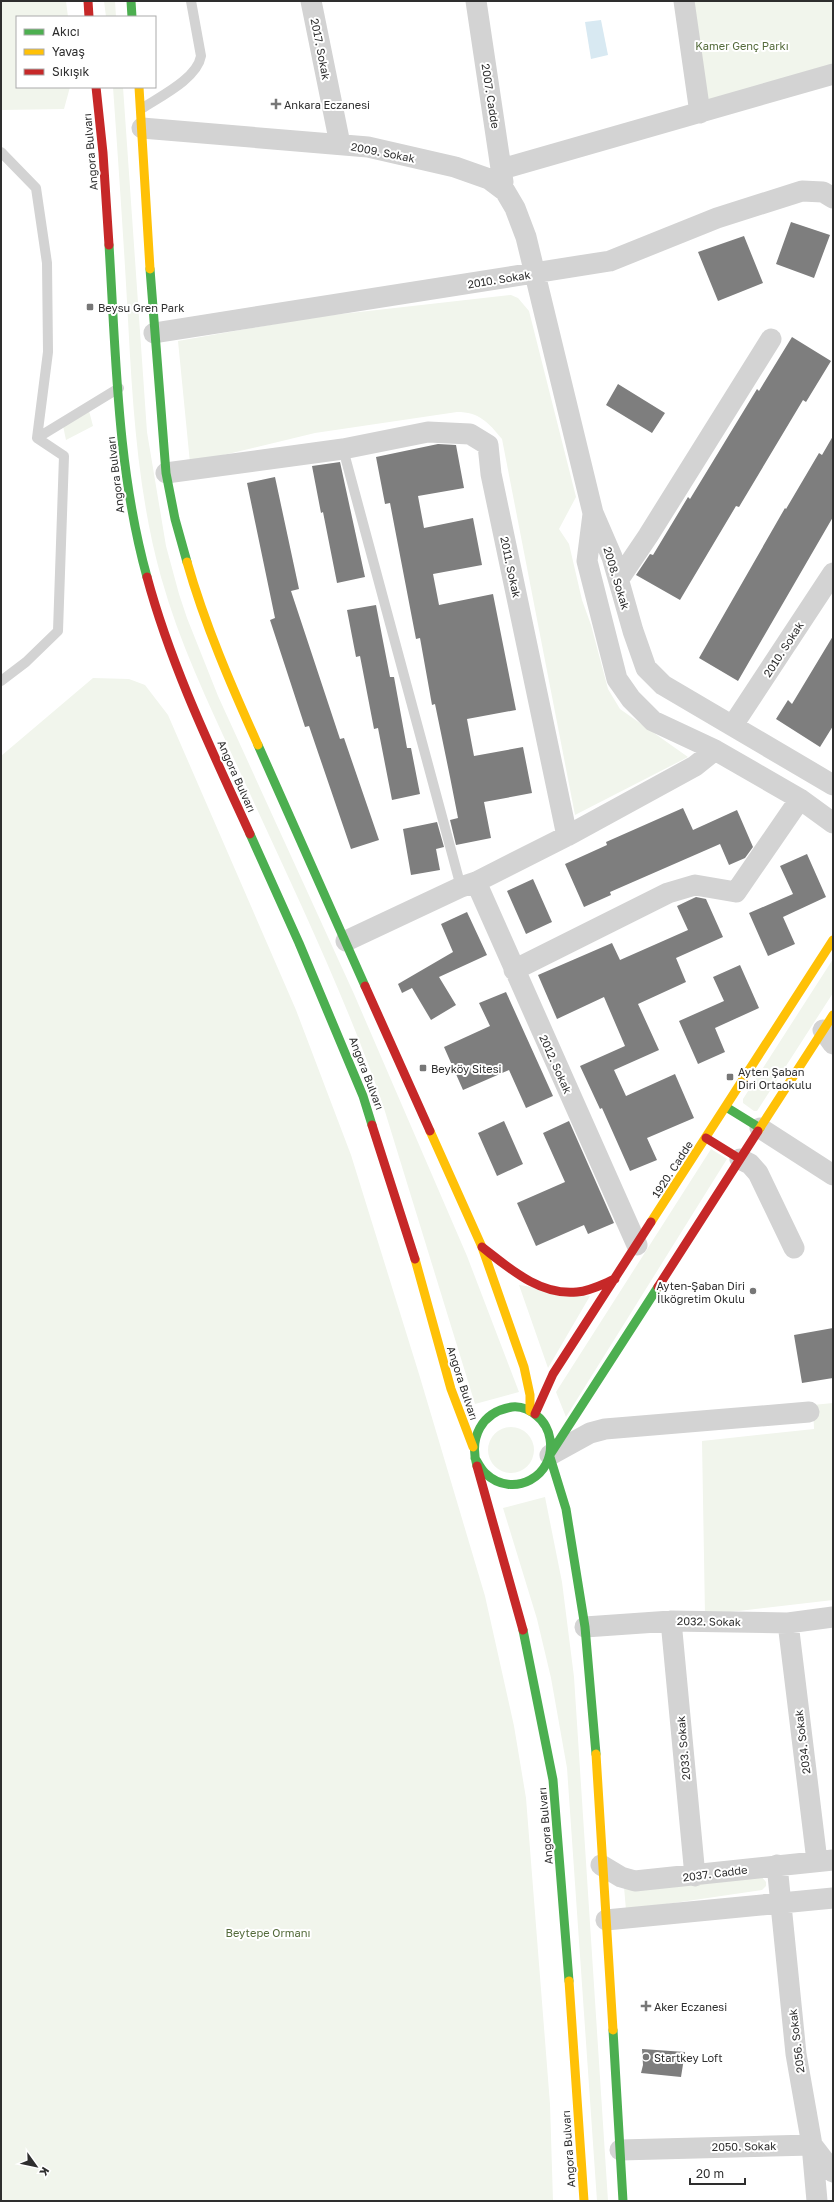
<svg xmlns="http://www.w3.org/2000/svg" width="834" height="2202" viewBox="0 0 834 2202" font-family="'Golos Text',sans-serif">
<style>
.green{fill:#f1f5ec}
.water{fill:#d8e9f2}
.building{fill:#7e7e7e}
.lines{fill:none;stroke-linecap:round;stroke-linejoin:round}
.lane{stroke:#d3d3d3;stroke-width:10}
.street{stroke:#d3d3d3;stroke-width:21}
.fast{stroke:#4caf50;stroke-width:9}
.slow{stroke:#ffc107;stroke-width:9}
.jam{stroke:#c62828;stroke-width:9}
.poi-dot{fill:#777;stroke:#fff;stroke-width:1.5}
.labels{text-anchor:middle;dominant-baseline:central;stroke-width:4;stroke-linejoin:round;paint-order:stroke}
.park-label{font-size:11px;fill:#546b3b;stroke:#fff}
.street-label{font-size:11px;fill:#2e2e2e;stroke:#fff}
.poi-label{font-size:11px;fill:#2e2e2e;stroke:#fff;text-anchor:start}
</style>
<rect width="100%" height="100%" fill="#fff"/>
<path class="green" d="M 1,1 L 66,1 L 68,17 L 17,17 L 17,87 L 70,87 L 64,109 L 1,110 Z
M 104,1 L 115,1 L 116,17 L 106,17 Z
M 692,1 L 833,1 L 833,66 L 709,100 L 702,86 Z
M 113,87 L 123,87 L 147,432 L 166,546 L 179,594 L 187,618 L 218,696 L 354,994 L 467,1256 L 519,1392 L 475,1404 L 383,1105 C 345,995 294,890 246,785 C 215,717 181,649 161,577 C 136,487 132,393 127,301 C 123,230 118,158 113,87 Z
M 511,295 L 518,298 L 529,311 L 576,497 L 559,529 L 569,544 L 582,600 L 591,625 L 608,689 L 620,709 L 688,757 L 575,815 L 502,439 C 488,422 479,412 457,412 L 315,433 L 190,463 L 178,341 L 315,317 Z
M 88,407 L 93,426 L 66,440 L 62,421 Z
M 93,678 L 129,679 L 145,685 L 168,715 L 296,1010 L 351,1155 L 419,1374 L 485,1596 L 514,1726 L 526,1798 L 550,2104 L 553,2201 L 1,2201 L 1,756 Z
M 833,959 L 833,993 L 757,1111 L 754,1111 L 743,1103 L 743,1099 Z
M 711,1149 L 727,1159 L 566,1417 L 556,1392 Z
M 519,1285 L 590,1296 L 548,1368 Z
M 833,1403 L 833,1600 L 705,1615 L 702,1441 L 814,1429 L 813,1405 Z
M488 1450a23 23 0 1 1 46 0a23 23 0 1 1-46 0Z
M 545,1497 L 562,1582 L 574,1677 L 608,2201 L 597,2201 L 567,1768 L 551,1678 L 537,1619 L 503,1508 Z
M 761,1876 L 766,1882 L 766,1886 L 762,1890 L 626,1910 L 624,1887 Z"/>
<path class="water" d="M 601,20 L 608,55 L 591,59 L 585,22 Z"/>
<path class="building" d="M 791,222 L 830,235 L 814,278 L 776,264 Z
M 744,236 L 763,283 L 718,301 L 698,252 Z
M 792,337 L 831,361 L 806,402 L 803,400 L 739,507 L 736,506 L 680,600 L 636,575 L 650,554 L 653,555 L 688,497 L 690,499 L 757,389 L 759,391 Z
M 618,384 L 665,413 L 652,433 L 606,405 Z
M 833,436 L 833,517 L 738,681 L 699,658 L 785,508 L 786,509 L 819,453 L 822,455 Z
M 438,444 L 456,445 L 464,488 L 418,496 L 424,528 L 473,518 L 482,565 L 433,574 L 439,605 L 493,594 L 516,710 L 467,719 L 474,756 L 523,747 L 532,793 L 484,802 L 491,838 L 456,845 L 450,820 L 458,818 L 450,777 L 435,704 L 432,705 L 420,638 L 416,639 L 390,503 L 385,504 L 376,457 Z
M 340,462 L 365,577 L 337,583 L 323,512 L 321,513 L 312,466 Z
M 275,477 L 299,589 L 291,591 L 340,739 L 344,738 L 379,840 L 351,849 L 309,726 L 305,727 L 270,620 L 275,618 L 247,483 Z
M 376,605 L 390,677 L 394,677 L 407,748 L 411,748 L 420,794 L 392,800 L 378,728 L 374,729 L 360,656 L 356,657 L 347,610 Z
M 833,636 L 833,726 L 820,747 L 776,719 L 788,700 L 792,704 Z
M 683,808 L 693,830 L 737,810 L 753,847 L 745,858 L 729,865 L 720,844 L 610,892 L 611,895 L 584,907 L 565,864 L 607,845 L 606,842 Z
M 437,822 L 444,847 L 436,849 L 440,870 L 411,875 L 403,829 Z
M 807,854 L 826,897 L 783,917 L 795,944 L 768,956 L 749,913 L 793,894 L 780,866 Z
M 533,879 L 552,922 L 526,934 L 507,891 Z
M 696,897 L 706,899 L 723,937 L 676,958 L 686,982 L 638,1004 L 659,1050 L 614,1070 L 626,1096 L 675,1074 L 694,1118 L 647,1138 L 657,1160 L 630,1171 L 602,1108 L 600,1109 L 580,1066 L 625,1046 L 604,997 L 557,1019 L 538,975 L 612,943 L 620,960 L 688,930 L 677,906 Z
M 467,912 L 487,955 L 439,977 L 456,1005 L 431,1020 L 412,988 L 402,993 L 398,984 L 453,952 L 441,924 Z
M 740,965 L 759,1008 L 715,1028 L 725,1052 L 698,1064 L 679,1021 L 724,1001 L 713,977 Z
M 506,992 L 553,1096 L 526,1108 L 509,1070 L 463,1090 L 444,1047 L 490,1026 L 479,1003 Z
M 504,1121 L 523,1164 L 497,1176 L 478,1133 Z
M 569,1121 L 614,1223 L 588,1234 L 584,1225 L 536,1246 L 517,1203 L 565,1182 L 543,1133 Z
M 833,1328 L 833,1378 L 802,1383 L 794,1335 Z
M 642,2049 L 685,2052 L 681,2077 L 641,2073 L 643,2065 Z"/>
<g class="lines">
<path class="lane" d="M 141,109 C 159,97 197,79 201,56 L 191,1
M 1,152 L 36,188 L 47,263 L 48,352 L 37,438 L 119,388
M 343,449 L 461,887
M 1,681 L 26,662 L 58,631 L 64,456 L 37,438"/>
<path class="street" d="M 311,1 L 340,144
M 476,1 L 503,182
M 684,1 L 700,113
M 142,128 L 368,147 L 455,167 L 489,179 L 505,191 L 515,208 L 526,237 L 593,513 L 612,557 L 633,631 L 646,668 L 663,685 L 833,785
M 502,169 L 833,74
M 154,333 L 610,261 L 717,218 L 802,191 L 823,192 L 833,198
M 166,473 L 343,449 L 428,432 L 470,434 L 488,445 L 491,474 L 567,836
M 593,514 L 587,561 L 617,679 L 631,699 L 653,721 L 715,750 L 800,799 L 833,823
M 619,579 L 648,536 L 771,339
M 733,725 L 833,573
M 476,882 L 637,1245
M 346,941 L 461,887 L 476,882 L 567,836 L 695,766 L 715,750
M 514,970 L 668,893 L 695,885 L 736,892 L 800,799
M 823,1030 L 833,1044
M 760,1128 L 833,1175
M 740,1159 L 750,1164 L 758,1173 L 794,1248
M 550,1455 L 590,1433 L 605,1429 L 809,1412
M 671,1621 L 695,1876
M 788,1623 L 817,1861
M 585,1627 L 671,1621 L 788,1623 L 833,1617
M 601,1865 L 621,1877 L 635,1881 L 833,1860
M 777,1865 L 796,2054 L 812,2145 L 833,2172
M 606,1920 L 833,1898
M 620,2150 L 812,2145 L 817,2201"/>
<path class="fast" d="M 131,1 L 132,17
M 109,245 C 116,356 117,469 147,577
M 150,269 L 166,473 L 175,519 L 187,562
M 258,745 L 365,986
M 250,834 L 299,943 L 363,1096 L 372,1125
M 726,1107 L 760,1128
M 551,1453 L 658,1287
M 550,1457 L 566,1509 L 585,1627 L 596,1754
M 475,1458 C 478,1463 481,1469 485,1473 C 513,1500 556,1476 550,1439 C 549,1431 544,1421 537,1416 C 530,1410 521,1406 512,1407 C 481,1412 469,1438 477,1466
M 523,1630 L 553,1780 L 569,1981
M 613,2030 L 623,2201"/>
<path class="slow" d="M 139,87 L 150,269
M 187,562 C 205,625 231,685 258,745
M 430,1131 L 482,1247 L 524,1367 L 530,1395 L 530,1411
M 758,1131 L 833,1015
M 651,1222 L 833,940
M 415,1259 L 451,1389 L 473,1447
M 596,1754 L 613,2030
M 569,1981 L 584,2201"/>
<path class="jam" d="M 88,1 L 89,17
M 96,87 L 103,153 L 109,245
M 147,577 C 171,666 212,751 250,834
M 365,986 L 430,1131
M 372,1125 L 415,1259
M 706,1138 L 740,1159
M 482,1247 C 509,1268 540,1296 577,1292 C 590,1291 603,1284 615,1279
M 658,1287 L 758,1131
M 535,1414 L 553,1374 L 651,1222
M 477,1466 L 523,1630"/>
</g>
<g class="poi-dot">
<path d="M274 98h4v4h4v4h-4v4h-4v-4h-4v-4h4z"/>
<rect x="86" y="303" width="8" height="8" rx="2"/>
<rect x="419" y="1064" width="8" height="8" rx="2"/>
<rect x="726" y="1073" width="8" height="8" rx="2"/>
<circle cx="753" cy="1291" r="4"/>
<path d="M644 2000h4v4h4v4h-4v4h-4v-4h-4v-4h4z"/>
<circle cx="646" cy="2057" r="4"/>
</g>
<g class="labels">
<g class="park-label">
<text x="742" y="45">Kamer Genç Parkı</text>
<text x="268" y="1932">Beytepe Ormanı</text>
</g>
<g class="street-label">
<text transform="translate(321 49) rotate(79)">2017. Sokak</text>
<text transform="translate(491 96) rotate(81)">2007. Cadde</text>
<text transform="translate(90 152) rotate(-95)">Angora Bulvarı</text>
<text transform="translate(383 152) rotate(11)">2009. Sokak</text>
<text transform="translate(499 279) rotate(-9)">2010. Sokak</text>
<text transform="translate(115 475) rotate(-97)">Angora Bulvarı</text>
<text transform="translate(511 567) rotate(78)">2011. Sokak</text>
<text transform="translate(617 578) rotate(73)">2008. Sokak</text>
<text transform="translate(783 649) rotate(-57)">2010. Sokak</text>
<text transform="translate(237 776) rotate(66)">Angora Bulvarı</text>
<text transform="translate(556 1064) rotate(66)">2012. Sokak</text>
<text transform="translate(367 1073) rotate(69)">Angora Bulvarı</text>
<text transform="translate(672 1169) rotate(-57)">1920. Cadde</text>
<text transform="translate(463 1383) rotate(72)">Angora Bulvarı</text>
<text transform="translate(709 1621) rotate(1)">2032. Sokak</text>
<text transform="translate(802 1742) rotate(-97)">2034. Sokak</text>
<text transform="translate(683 1748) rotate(-95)">2033. Sokak</text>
<text transform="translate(545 1826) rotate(-95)">Angora Bulvarı</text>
<text transform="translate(715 1873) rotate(-7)">2037. Cadde</text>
<text transform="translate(796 2041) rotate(-97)">2056. Sokak</text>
<text transform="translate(744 2146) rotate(-1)">2050. Sokak</text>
<text transform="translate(568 2149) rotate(-94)">Angora Bulvarı</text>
</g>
<g class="poi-label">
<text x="284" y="104">Ankara Eczanesi</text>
<text x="98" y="307">Beysu Gren Park</text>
<text x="431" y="1068">Beyköy Sitesi</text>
<text x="738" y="1071">Ayten Şaban<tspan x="738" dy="13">Diri Ortaokulu</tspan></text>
<text x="745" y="1285" text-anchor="end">Ayten-Şaban Diri<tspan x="745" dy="13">İlköğretim Okulu</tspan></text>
<text x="654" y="2006">Aker Eczanesi</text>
<text x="654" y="2057">Startkey Loft</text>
</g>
</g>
<rect width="834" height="2202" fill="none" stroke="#2e2e2e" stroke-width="4"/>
<rect x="16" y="16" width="140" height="72" fill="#ffffff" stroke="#ababab"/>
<rect x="24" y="29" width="20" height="6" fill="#4caf50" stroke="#ababab"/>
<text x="52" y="36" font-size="12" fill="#2e2e2e">Akıcı</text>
<rect x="24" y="49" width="20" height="6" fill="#ffc107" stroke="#ababab"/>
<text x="52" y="56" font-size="12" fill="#2e2e2e">Yavaş</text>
<rect x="24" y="69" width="20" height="6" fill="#c62828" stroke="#ababab"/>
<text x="52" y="76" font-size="12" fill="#2e2e2e">Sıkışık</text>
<g transform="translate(36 2166) rotate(123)" stroke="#ffffff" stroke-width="3" paint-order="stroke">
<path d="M0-3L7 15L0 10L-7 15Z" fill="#2e2e2e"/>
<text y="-6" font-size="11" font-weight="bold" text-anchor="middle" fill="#2e2e2e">K</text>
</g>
<path d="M690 2178v6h55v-6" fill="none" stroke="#2e2e2e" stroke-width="2"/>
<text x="696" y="2178" font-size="12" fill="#2e2e2e" stroke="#ffffff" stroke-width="3" paint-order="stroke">20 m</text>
</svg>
